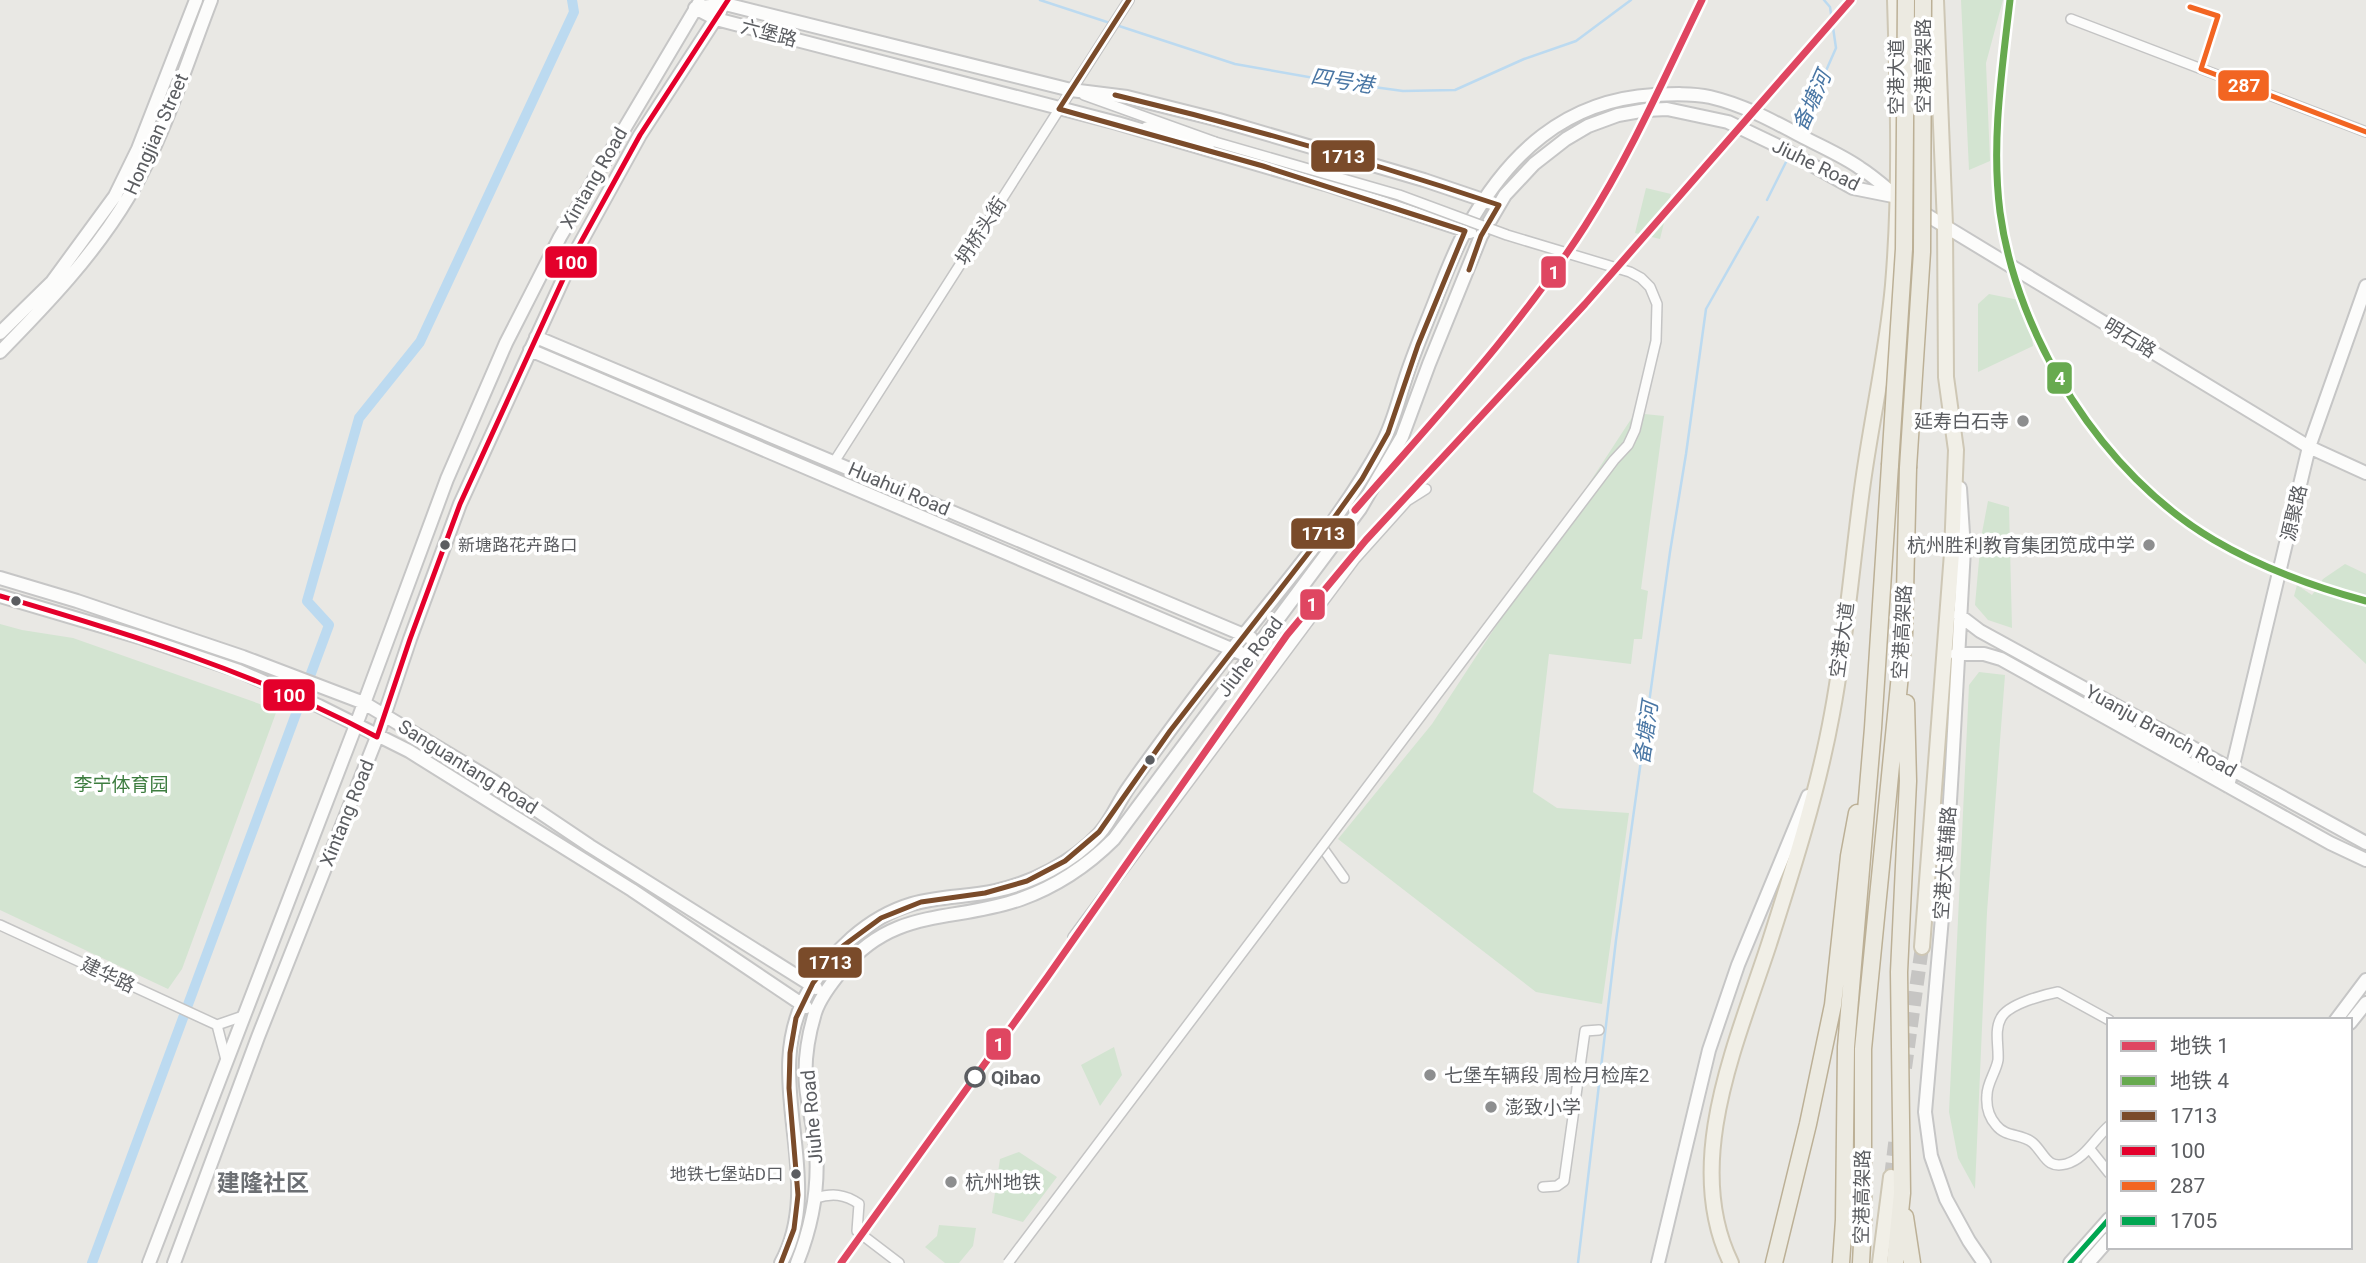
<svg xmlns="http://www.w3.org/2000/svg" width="2366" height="1263" viewBox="0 0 2366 1263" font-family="Roboto,'Noto Sans SC',sans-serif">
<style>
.green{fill:#d3e4d1}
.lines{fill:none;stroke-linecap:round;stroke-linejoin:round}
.stream{stroke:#bcdaf0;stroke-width:2.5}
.canal{stroke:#bcdaf0;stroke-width:10}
.primary-tunnel{stroke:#c6c5c3;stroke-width:14;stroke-dasharray:14 7;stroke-linecap:butt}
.street-casing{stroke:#c4c4c4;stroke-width:12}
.secondary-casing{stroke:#c6c6c6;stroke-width:16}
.primary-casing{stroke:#cec7b5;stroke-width:18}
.highway-casing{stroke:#bcb096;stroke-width:19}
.street{stroke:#fcfcfb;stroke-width:9}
.secondary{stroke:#fcfcfb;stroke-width:12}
.primary{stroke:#f1efe7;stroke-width:14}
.highway{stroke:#eceae1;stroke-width:16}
.street-bridge-casing{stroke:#c4c4c4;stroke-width:12;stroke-linecap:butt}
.highway-bridge-casing{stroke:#bcb096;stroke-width:19;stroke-linecap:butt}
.street-bridge{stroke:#fcfcfb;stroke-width:9}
.highway-bridge{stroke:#eceae1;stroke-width:16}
.bus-1-casing{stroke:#fff;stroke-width:10}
.bus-2-casing{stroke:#fff;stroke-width:10}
.bus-3-casing{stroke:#fff;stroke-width:10}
.bus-4-casing{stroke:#fff;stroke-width:10}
.bus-1{stroke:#7a4b2a;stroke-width:5}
.bus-2{stroke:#e4002b;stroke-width:5}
.bus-3{stroke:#f26522;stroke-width:5}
.bus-4{stroke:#00a651;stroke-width:5}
.metro-1-casing{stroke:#fff;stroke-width:12}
.metro-2-casing{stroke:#fff;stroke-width:12}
.metro-1{stroke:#df4661;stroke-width:7}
.metro-2{stroke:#67aa4f;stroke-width:7}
.poi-dot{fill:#8d8e8f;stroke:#fff;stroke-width:2.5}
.bus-dot{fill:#5b5d61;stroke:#fff;stroke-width:2.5}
.stop-dot{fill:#fff;stroke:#5b5d61;stroke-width:3.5}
.labels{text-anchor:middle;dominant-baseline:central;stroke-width:7;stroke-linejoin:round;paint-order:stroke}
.bus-label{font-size:17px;fill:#5b5d61;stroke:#fff;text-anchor:start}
.street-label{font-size:19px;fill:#5b5d61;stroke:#fff}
.poi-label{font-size:19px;fill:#5b5d61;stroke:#fff;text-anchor:start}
.park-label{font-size:19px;fill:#3e7d40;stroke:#fff}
.stop-label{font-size:19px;font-weight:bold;fill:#5b5d61;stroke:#fff;text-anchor:start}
.water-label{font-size:21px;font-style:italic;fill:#4976a4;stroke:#fff}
.quarter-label{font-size:23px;font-weight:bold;fill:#6c6f73;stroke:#fff}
.line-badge{stroke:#fff;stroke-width:2.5}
.badge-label{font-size:19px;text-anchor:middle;font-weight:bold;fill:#fff}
</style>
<rect width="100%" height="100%" fill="#e9e8e4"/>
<path class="green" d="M 1961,0 L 2003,0 L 1986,63 L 1990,161 L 1969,170 Z
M 1646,188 L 1671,194 L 1660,239 L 1635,233 Z
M 1989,294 L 2019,300 L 2030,322 L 2033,346 L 1978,372 L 1978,304 Z
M 1635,413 L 1664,416 L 1641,589 L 1648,591 L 1642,639 L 1634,639 L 1631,664 L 1549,654 L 1533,792 L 1557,808 L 1629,813 L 1602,1004 L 1536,992 L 1338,839 L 1432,724 Z
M 1988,501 L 2009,507 L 2012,628 L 1988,620 L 1975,605 L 1981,538 Z
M 2345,564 L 2366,574 L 2366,664 L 2294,596 L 2297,585 L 2312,595 L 2323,579 Z
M 0,624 L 22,630 L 73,638 L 277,710 L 182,969 L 168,989 L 0,910 Z
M 1979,672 L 2005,675 L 1987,912 L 1975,1189 L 1958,1158 L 1949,1112 L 1969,685 Z
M 1114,1047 L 1122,1075 L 1100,1106 L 1081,1065 Z
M 1019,1152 L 1057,1177 L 1023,1222 L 992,1213 L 1000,1159 Z
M 939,1225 L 976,1228 L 973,1246 L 959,1263 L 945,1263 L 925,1247 L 937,1236 Z"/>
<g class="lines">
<path class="stream" d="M 1040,0 L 1110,23
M 1116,25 L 1235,64 L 1337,82 L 1403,91 L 1455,90 L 1524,59 L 1576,41 L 1631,0
M 1800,130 L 1836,48 L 1830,7 L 1824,0
M 1767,200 L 1788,158
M 1578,1263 L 1616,940 L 1670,552 L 1686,454 L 1706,309 L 1758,217"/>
<path class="canal" d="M 92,1263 L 329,625 L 307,601 L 359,418 L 420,342 L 574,12 L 572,0"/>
<path class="primary-tunnel" d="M 1905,1068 L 1922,947
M 1891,1177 L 1896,1136"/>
<defs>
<path id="street" d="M 2071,19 L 2366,132
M 1084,95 L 1215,142 L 1146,127
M 834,462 L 1129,0
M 1322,847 L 1344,878
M 0,925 L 217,1025 L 243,1016
M 1073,937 L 1355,559 L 1407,501 L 1426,489
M 2109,1020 L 2058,992 C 2043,995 2008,1004 2001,1018 C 1994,1030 1999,1047 1998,1060 C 1996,1072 1987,1083 1987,1095 C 1986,1106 1989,1117 1996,1125 C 2006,1138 2022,1133 2033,1143 C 2045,1154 2046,1169 2066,1164 C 2085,1159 2095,1138 2109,1126
M 217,1025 L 226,1060
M 2089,1148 L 2109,1173
M 1543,1187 L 1557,1186 L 1564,1181 L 1585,1031 L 1599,1030
M 816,1198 C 832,1193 845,1194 859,1204 L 857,1231 L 899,1263"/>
<path id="secondary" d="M 1470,232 L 1325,184 L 1117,123 L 716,19 L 695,8 L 725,4 L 1071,90 L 1127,97 L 1219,120 L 1424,180 L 1492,203
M 0,333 L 52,282 L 115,196 L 138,149 L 196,0
M 536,337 L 1251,638
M 530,350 L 1250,657
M 0,352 C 47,304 94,255 129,196 C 163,140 187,62 211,0
M 1960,488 L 1964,549 L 1952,768 L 1945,883 L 1925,1112 L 1931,1156 L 1946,1199 L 1969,1241 L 1984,1263
M 0,578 L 77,601 L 243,657 L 364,703 L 492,780 L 590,846 L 816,988
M 0,596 L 139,637 L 239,671 L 319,706 L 409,751 L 632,890 L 806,1007
M 1959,615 L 1980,631 L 2366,843
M 1956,654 L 1984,654 L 2001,659 L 2330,843 L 2366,860
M 2228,786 L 2309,447 L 2366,286
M 2336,1020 L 2366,980
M 2350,1023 L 2366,1003
M 149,1263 L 356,725 L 447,479 L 506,343 L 560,237 L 699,3
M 174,1263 L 258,1037 L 377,737 L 410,639 L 460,504 L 576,251 L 640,135 L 720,12
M 781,1263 C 828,1177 758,1079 808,992 C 831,952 868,917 912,904 C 939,896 968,897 995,891 C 1032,883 1073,862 1099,834 C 1112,820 1118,802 1129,787 C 1152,754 1176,722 1200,690 C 1262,609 1333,534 1382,444 C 1394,422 1399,397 1407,374 C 1416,347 1427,322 1437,296 C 1446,273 1455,249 1467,228 C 1508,154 1565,100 1654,95 C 1672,94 1692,93 1710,97 C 1744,105 1773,121 1803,137 C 1822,147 1843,156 1860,168 C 1873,176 1885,187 1897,197 L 2309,447 L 2366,473
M 797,1263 C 812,1226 819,1189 816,1149 C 814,1128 808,1107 806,1086 C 804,1062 808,1036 815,1013 C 820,997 833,981 843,969 C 895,906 954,923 1021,899 C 1057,886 1087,866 1114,839 L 1360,509 L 1402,437 L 1429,364 L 1481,236 L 1505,195 L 1534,164 L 1566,139 L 1588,126 L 1618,115 L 1646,110 L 1667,109 L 1728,122 L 1776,145 L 1853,188 L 1893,196
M 1658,1263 L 1709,1050 L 1738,965 L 1808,796
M 2070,1263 L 2109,1219
M 2088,1263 L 2109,1239"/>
<path id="primary" d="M 1922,947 L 1952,553 L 1956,450 L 1946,377 L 1945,225 L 1936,0
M 1731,1263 C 1682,1163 1737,1042 1769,944 C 1793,869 1818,791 1832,714 C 1846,640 1852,564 1862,489 C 1871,421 1887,353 1893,285 C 1901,191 1898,94 1895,0
M 1880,1263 L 1891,1177"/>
<path id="highway" d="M 1905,1217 L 1912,1263
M 1774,1263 L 1808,1124 L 1833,1005 L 1849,856 L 1857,813
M 1841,1263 L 1844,1220 L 1846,1047 L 1873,728 L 1890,465
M 1861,1263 L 1863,1225 L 1863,1049 L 1904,634 L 1908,468
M 1895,1263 L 1902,1193 L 1899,972 L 1908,781 L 1906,703"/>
</defs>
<use href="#street" class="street-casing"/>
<use href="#secondary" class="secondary-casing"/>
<use href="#primary" class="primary-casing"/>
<use href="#highway" class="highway-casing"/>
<use href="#street" class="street"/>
<use href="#secondary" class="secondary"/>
<use href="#primary" class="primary"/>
<use href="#highway" class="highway"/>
<defs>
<path id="street-bridge" d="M 1008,1263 L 1614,460 L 1628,445 L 1635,430 L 1656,341 L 1657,304 L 1650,287 L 1641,278 L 1630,272 L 1507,235 L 1399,195 L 1215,142"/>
<path id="highway-bridge" d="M 1890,465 L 1904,249 L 1906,0
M 1908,468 L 1922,252 L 1923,0"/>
</defs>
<use href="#street-bridge" class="street-bridge-casing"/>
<use href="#highway-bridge" class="highway-bridge-casing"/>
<use href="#street-bridge" class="street-bridge"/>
<use href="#highway-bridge" class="highway-bridge"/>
<defs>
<path id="bus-1" d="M 1115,95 C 1245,126 1373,163 1499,205 L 1481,236 L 1469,270
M 781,1263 L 794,1229 L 798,1195 L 789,1088 L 790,1053 L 796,1018 L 813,983 L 843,946 L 881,918 L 921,902 L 985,893 L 1027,881 L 1065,861 L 1099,832 L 1170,731 L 1313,547 L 1362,479 L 1388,433 L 1418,345 L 1465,231 L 1263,166 L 1059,109 L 1129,0"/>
<path id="bus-2" d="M 0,596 C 130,634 257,673 377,737 L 410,639 L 460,504 L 576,251 L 640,135 L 728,0"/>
<path id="bus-3" d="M 2190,7 L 2218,16 L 2201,69 L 2366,132"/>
<path id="bus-4" d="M 2070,1263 L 2109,1219"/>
</defs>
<use href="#bus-1" class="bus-1-casing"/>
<use href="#bus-2" class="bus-2-casing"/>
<use href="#bus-3" class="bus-3-casing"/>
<use href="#bus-4" class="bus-4-casing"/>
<use href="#bus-1" class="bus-1"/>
<use href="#bus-2" class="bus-2"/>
<use href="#bus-3" class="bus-3"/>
<use href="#bus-4" class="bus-4"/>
<defs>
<path id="metro-1" d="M 1355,510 C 1435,418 1519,329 1585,226 C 1631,154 1665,76 1702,0
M 841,1263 L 1048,976 L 1287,635 L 1366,540 L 1585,304 L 1851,0"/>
<path id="metro-2" d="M 2010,0 C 2002,70 1991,142 2000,212 C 2017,338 2103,475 2214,540 C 2260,567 2314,587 2366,601"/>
</defs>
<use href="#metro-1" class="metro-1-casing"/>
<use href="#metro-2" class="metro-2-casing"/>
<use href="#metro-1" class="metro-1"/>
<use href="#metro-2" class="metro-2"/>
</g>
<g class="poi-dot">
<circle cx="2023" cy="421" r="7"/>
<circle cx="2149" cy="545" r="7"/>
<circle cx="1430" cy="1075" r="7"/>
<circle cx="1491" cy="1107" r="7"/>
<circle cx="951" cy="1182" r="7"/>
</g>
<g class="bus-dot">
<circle cx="445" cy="545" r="6"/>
<circle cx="16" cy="601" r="6"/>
<circle cx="1150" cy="760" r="6"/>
<circle cx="796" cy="1174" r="6"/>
</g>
<circle class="stop-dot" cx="975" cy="1077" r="9"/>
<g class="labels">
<g class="bus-label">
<text x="458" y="545">新塘路花卉路口</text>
<text x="783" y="1174" text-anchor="end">地铁七堡站D口</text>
</g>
<g class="street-label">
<text transform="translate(769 33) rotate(15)">六堡路</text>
<text transform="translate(1923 66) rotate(-90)">空港高架路</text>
<text transform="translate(1896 77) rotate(-90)">空港大道</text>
<text transform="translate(156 134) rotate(-66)">Hongjian Street</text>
<text transform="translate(1816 165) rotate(26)">Jiuhe Road</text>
<text transform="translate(594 178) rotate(-60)">Xintang Road</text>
<text transform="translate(981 231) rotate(-57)">坍桥头街</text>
<text transform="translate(2130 338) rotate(31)">明石路</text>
<text transform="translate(899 489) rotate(23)">Huahui Road</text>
<text transform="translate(2294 513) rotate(-77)">源聚路</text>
<text transform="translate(1902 632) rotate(-87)">空港高架路</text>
<text transform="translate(1842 640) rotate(-82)">空港大道</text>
<text transform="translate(1250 657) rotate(-53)">Jiuhe Road</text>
<text transform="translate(2161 731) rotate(29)">Yuanju Branch Road</text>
<text transform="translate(468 767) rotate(32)">Sanguantang Road</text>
<text transform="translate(347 813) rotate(-68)">Xintang Road</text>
<text transform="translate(1945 863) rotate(-86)">空港大道辅路</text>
<text transform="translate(108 975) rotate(25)">建华路</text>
<text transform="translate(812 1117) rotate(-95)">Jiuhe Road</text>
<text transform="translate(1862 1197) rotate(-89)">空港高架路</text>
</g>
<g class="poi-label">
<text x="2009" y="421" text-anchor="end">延寿白石寺</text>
<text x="2135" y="545" text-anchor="end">杭州胜利教育集团笕成中学</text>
<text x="1444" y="1075">七堡车辆段 周检月检库2</text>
<text x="1505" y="1107">澎致小学</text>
<text x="965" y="1182">杭州地铁</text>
</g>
<g class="park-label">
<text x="121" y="784">李宁体育园</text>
</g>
<g class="stop-label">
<text x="991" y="1077">Qibao</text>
</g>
<g class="water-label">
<text transform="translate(1342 81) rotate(9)">四号港</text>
<text transform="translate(1812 101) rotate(-66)">备塘河</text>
<text transform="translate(1646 733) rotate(-82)">备塘河</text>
</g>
<g class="quarter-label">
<text x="263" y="1183">建隆社区</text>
</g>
</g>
<g class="line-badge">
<rect x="2217" y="69" width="53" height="33" rx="7" fill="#f26522"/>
<rect x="1310" y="139" width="66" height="34" rx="7" fill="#7a4b2a"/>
<rect x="544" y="245" width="54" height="34" rx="7" fill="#e4002b"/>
<rect x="1540" y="255" width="27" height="34" rx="7" fill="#df4661"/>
<rect x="2046" y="361" width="27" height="34" rx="7" fill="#67aa4f"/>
<rect x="1290" y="517" width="66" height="33" rx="7" fill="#7a4b2a"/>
<rect x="1299" y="588" width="27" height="33" rx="7" fill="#df4661"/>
<rect x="262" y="678" width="54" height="34" rx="7" fill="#e4002b"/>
<rect x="797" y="946" width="66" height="33" rx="7" fill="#7a4b2a"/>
<rect x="985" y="1027" width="27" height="34" rx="7" fill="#df4661"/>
</g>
<g class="badge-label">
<text x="2244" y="92">287</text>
<text x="1343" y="163">1713</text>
<text x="571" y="269">100</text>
<text x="1554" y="279">1</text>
<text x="2060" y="385">4</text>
<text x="1323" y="540">1713</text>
<text x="1312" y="611">1</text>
<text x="289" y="702">100</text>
<text x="830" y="969">1713</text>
<text x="999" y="1051">1</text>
</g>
<rect x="2107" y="1018" width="245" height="231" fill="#ffffff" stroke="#bdbec0" stroke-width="2"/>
<rect x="2121" y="1041" width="35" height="10" fill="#df4661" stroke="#bdbec0" stroke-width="2"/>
<text x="2170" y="1053" font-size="21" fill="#5b5d61">地铁 1</text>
<rect x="2121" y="1076" width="35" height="10" fill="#67aa4f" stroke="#bdbec0" stroke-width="2"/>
<text x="2170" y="1088" font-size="21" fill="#5b5d61">地铁 4</text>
<rect x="2121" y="1111" width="35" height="10" fill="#7a4b2a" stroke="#bdbec0" stroke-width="2"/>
<text x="2170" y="1123" font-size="21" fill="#5b5d61">1713</text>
<rect x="2121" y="1146" width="35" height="10" fill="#e4002b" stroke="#bdbec0" stroke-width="2"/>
<text x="2170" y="1158" font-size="21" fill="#5b5d61">100</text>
<rect x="2121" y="1181" width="35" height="10" fill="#f26522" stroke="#bdbec0" stroke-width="2"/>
<text x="2170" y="1193" font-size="21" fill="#5b5d61">287</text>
<rect x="2121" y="1216" width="35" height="10" fill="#00a651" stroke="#bdbec0" stroke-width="2"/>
<text x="2170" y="1228" font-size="21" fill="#5b5d61">1705</text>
</svg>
